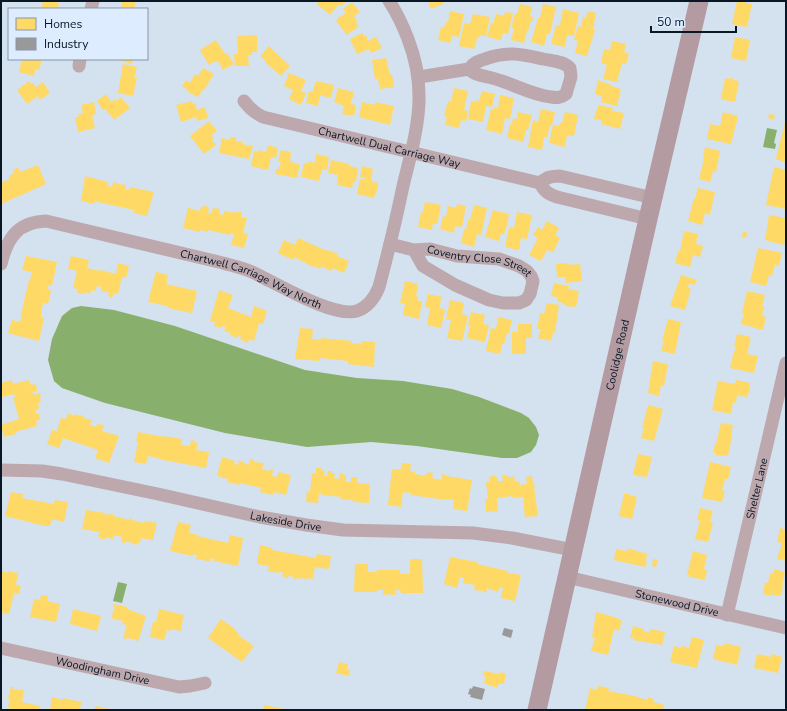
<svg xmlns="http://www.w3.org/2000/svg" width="787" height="711" viewBox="0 0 787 711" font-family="'Nunito Sans',sans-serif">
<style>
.water{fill:#88af6b}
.homes{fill:#ffd966}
.industry{fill:#999}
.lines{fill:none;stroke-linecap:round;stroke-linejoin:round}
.street{stroke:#bca8ad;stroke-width:13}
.secondary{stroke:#b49ba2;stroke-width:19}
.labels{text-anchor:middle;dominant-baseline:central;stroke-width:4;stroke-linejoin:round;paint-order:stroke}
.street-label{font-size:11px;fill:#081625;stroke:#ddecfe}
</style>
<rect width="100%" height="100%" fill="#d4e1ef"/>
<path class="water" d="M 767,128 L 777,130 L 774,143 L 776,144 L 775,149 L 763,147 Z
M 81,306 L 114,310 L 175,326 L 305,370 L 357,378 L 403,381 L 452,389 L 479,397 L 521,413 L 529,418 L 536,427 L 539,435 L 536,445 L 531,452 L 517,458 L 502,458 L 417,446 L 371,442 L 307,447 L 225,433 L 105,403 L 62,388 L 54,381 L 48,360 L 52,339 L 62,316 L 72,308 Z
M 118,582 L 127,584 L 122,603 L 113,601 Z"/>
<path class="homes" d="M 43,1 L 58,1 L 57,3 L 59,4 L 58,9 L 41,9 Z
M 122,1 L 136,1 L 134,9 L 121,8 Z
M 319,1 L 347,1 L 341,6 L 339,4 L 330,15 L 317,4 Z
M 428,1 L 446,1 L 443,2 L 443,4 L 431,9 Z
M 737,1 L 744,2 L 745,1 L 746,3 L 752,4 L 747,27 L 732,24 Z
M 352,2 L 360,12 L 354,16 L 357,21 L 356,22 L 359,26 L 347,35 L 336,21 L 338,19 L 338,18 L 346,13 L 343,9 Z
M 520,4 L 532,7 L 530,16 L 533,17 L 532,22 L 530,22 L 529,29 L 527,31 L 524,43 L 511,40 L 514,28 L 512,28 L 512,25 L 514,16 L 516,13 L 517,14 Z
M 543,4 L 556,7 L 550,34 L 547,34 L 544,46 L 531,42 L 538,18 L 540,18 Z
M 563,9 L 579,13 L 574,36 L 567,35 L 565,47 L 551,44 L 556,25 L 560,25 Z
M 450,11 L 464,14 L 459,37 L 452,36 L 450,43 L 438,40 L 441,27 L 444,28 L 446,22 L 448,22 Z
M 588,11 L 596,13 L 593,30 L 595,30 L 587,56 L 575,53 L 578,41 L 574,40 L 578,26 L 581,27 L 583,17 L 586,18 Z
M 505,12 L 513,13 L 508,34 L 503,33 L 501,40 L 487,37 L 491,23 L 493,24 L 496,14 L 504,16 Z
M 473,14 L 490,17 L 486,36 L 480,35 L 479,38 L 477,38 L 474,49 L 459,46 L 464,23 L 470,24 Z
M 362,33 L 364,36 L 366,35 L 368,41 L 376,37 L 382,48 L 371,53 L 369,49 L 357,54 L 350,39 Z
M 257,35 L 257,52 L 252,52 L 252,55 L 248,55 L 249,66 L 235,66 L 234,54 L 238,54 L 237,36 Z
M 735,37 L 750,40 L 746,61 L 731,58 Z
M 216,40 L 225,54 L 227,53 L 234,64 L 223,70 L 218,61 L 215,63 L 215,61 L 209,65 L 200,50 Z
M 612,41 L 626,44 L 624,52 L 629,54 L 626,64 L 622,63 L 617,82 L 603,79 L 607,65 L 601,63 L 604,49 L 610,50 Z
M 269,46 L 290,66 L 281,76 L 265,62 L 266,61 L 260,56 Z
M 386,58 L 390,75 L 392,74 L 394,87 L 380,89 L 378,79 L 375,79 L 372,60 Z
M 22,59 L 42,59 L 39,70 L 35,69 L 34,76 L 19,72 Z
M 115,59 L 133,59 L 132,64 Z
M 123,64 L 137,67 L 134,78 L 137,78 L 133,96 L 118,93 Z
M 203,68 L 214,74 L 204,90 L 203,89 L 198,97 L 188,92 L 189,91 L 186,90 L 187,89 L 182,86 L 186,80 L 190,83 L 195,74 L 198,76 Z
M 289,73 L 306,80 L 301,91 L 306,93 L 301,105 L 289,99 L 293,90 L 284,86 Z
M 725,78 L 730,79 L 730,78 L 733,78 L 732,80 L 739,81 L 735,102 L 721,99 Z
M 598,80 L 611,85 L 611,86 L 621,89 L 617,106 L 601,102 L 602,96 L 595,94 Z
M 29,81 L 32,84 L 33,83 L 36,87 L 43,82 L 50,93 L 40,100 L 38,96 L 27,104 L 17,90 Z
M 316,81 L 334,85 L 331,98 L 320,95 L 318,106 L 306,103 L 309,91 L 313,92 L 313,87 L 314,87 Z
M 338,88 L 354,92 L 353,95 L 354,95 L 354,97 L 352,97 L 351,104 L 356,105 L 354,116 L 342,114 L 344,106 L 334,102 Z
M 454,88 L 468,91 L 464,110 L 468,111 L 466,121 L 461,120 L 459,128 L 445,125 L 447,117 L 444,116 L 448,101 L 451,102 Z
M 482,91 L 495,94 L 492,107 L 486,106 L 483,122 L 468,119 L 471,101 L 476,102 L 476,100 L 479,101 Z
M 106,94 L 111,102 L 115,99 L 116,101 L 121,97 L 130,108 L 114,120 L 110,114 L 109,115 L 106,109 L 103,110 L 97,101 Z
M 500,95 L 514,98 L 510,119 L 505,118 L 502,134 L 486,130 L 491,109 L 493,110 L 494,107 L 498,108 Z
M 192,101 L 193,104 L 195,103 L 197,110 L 205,107 L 208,118 L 197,121 L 196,117 L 181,122 L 176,105 Z
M 94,102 L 96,114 L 92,115 L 95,128 L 78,132 L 75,117 L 79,117 L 78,114 L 83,113 L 81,105 Z
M 362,102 L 375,105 L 375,102 L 394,106 L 390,125 L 359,117 Z
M 598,105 L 613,108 L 612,111 L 624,113 L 620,129 L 601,124 L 602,120 L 594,119 Z
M 541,109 L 555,112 L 552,126 L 550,125 L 547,137 L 544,137 L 542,150 L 528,147 L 533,120 L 538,122 Z
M 518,112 L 532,115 L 528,130 L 526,130 L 523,142 L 507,138 L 510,124 L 512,125 L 513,118 L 517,119 Z
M 565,112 L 578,115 L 574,136 L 567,135 L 565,147 L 549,143 L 553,125 L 559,126 L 560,123 L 562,123 Z
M 723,112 L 738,116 L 731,144 L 707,139 L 710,124 L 720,126 Z
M 769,114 L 775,115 L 774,120 L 768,118 Z
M 209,121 L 217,131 L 211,135 L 214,138 L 212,140 L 216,145 L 204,154 L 190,136 Z
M 785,122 L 786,122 L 786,161 L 784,162 L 776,159 Z
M 230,137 L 236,138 L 236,141 L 243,142 L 242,144 L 253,146 L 249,159 L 219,153 L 222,138 L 230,140 Z
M 268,145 L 278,148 L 276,158 L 271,157 L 268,170 L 251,166 L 254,151 L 258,152 L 259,150 L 266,152 Z
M 705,147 L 720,151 L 716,172 L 713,171 L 710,182 L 699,179 L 704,159 L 703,159 Z
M 281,150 L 291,152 L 290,161 L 294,162 L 293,164 L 296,163 L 300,165 L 297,178 L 275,174 L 276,169 L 279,169 L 281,161 L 278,161 Z
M 316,154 L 329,157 L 327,170 L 322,169 L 319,181 L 301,177 L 304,163 L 308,164 L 309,161 L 315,163 Z
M 331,160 L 349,164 L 349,166 L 358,168 L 356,181 L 353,183 L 352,188 L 337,185 L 338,175 L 328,173 Z
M 38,165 L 46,184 L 1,204 L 1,183 L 10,179 L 9,176 L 14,173 L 13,170 L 18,167 L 20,172 Z
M 362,166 L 373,169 L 371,181 L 378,183 L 376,195 L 375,194 L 374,198 L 357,194 L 360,179 L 364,180 L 365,178 L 360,177 Z
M 774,167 L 786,170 L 786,209 L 766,205 Z
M 85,176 L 108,182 L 108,186 L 112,187 L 113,182 L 123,185 L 123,184 L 126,185 L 125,190 L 129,190 L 130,187 L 154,192 L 147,216 L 134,213 L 134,210 L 102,203 L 95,201 L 94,204 L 81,201 Z
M 698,188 L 715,192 L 710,215 L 705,213 L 702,225 L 688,221 L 694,198 L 695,199 Z
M 425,202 L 441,205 L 437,224 L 433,223 L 432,230 L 418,227 L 421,212 L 423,212 Z
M 457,204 L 466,206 L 462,227 L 455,226 L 454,233 L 440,229 L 443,216 L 446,217 L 448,206 L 456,208 Z
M 474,205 L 487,208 L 481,235 L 477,234 L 474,247 L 461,243 L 464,229 L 466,230 L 468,219 L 470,220 Z
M 205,206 L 209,207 L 208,213 L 211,214 L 213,208 L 220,209 L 219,214 L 223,215 L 224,211 L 236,213 L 236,212 L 242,212 L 241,217 L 247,218 L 243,233 L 248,234 L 244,248 L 231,245 L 234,234 L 231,233 L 230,235 L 208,230 L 208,232 L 200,230 L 200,232 L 183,228 L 188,208 L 200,211 L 201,207 Z
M 493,210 L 509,214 L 507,225 L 504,234 L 501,234 L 499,241 L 485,237 Z
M 517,212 L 532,215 L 527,239 L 521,238 L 519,250 L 505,247 L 509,227 L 514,228 Z
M 769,215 L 786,218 L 786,237 L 784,245 L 765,240 Z
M 547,221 L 559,228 L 555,235 L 560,238 L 553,252 L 547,250 L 541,261 L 529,255 L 538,238 L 533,235 L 538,227 L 542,230 Z
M 684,231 L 698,234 L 696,244 L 703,246 L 700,257 L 693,255 L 690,267 L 675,263 L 678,251 L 680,251 Z
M 743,231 L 747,232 L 746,238 L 742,237 Z
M 298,238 L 327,251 L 328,250 L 338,254 L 337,256 L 349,261 L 344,273 L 332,268 L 331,271 L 321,266 L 320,269 L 314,266 L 313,267 L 294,257 L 293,259 L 291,259 L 278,253 L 284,240 L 295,245 Z
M 758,248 L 782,253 L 779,266 L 775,264 L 772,276 L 769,275 L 766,286 L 750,282 Z
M 26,256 L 57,262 L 52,286 L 48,285 L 47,289 L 51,290 L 48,304 L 43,303 L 41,315 L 41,318 L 44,318 L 39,341 L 8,333 L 12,320 L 20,322 L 22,314 L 21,314 L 29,280 L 30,280 L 32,272 L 22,270 Z
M 71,256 L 89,260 L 87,268 L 100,271 L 100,270 L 116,274 L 118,263 L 129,266 L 126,278 L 122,277 L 118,294 L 114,293 L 112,298 L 110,297 L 110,296 L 108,295 L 109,292 L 101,291 L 102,287 L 97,286 L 95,291 L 91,290 L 90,294 L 85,292 L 84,294 L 77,293 L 78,289 L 73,288 L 77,271 L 68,269 Z
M 564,263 L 569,263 L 569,265 L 580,264 L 582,281 L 566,283 L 565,277 L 557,277 L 556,264 Z
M 156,272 L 168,275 L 166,284 L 197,291 L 192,313 L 172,309 L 168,307 L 168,306 L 148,302 Z
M 681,275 L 697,280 L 695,285 L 689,283 L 688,288 L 691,289 L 685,310 L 670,306 Z
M 405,281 L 418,284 L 416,296 L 418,297 L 417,300 L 422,302 L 419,319 L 403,315 L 405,304 L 400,303 Z
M 554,283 L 569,286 L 568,289 L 579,291 L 576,307 L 566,306 L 566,305 L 563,304 L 563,303 L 557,301 L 558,297 L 551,296 Z
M 219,290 L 233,295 L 228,308 L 238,312 L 251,317 L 254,306 L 267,311 L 263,324 L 259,323 L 254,341 L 249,339 L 248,343 L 242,341 L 243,340 L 240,339 L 241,336 L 238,335 L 237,338 L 233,337 L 234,336 L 230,335 L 231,333 L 224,331 L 226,327 L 221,326 L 221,328 L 214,326 L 215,322 L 210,321 Z
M 747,291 L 765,295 L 762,306 L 764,307 L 762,316 L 766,317 L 763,330 L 741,324 L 744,313 L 742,313 Z
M 428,294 L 442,297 L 439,307 L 445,310 L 441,328 L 427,325 L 430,308 L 425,307 Z
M 450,300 L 464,303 L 462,314 L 468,316 L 462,341 L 447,338 L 451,320 L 446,319 Z
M 547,303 L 559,305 L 555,333 L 553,332 L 551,341 L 538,338 L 541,329 L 537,329 L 540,313 L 544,314 Z
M 471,312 L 485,315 L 483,324 L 489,325 L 485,342 L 467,338 L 470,326 L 468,325 Z
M 498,317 L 512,320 L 509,333 L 507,333 L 504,344 L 502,344 L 500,354 L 486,351 L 491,328 L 496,329 Z
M 668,319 L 681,322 L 675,354 L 661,351 L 664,341 L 662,341 Z
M 518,324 L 532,324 L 532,338 L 526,338 L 526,354 L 512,354 L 512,332 L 518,332 Z
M 300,328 L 313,329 L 312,339 L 321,340 L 321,338 L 352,341 L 351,343 L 362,344 L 362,341 L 375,342 L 374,367 L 348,364 L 348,361 L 320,358 L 320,361 L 295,359 Z
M 737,334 L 751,337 L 747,354 L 758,356 L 754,373 L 730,368 L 734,351 L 735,351 L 736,347 L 734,347 Z
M 653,361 L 668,364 L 664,386 L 661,385 L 659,396 L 648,393 Z
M 12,380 L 13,384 L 29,380 L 31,385 L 36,384 L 37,391 L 33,392 L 34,395 L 40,393 L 41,398 L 40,398 L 41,402 L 38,403 L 39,409 L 35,410 L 37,414 L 39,414 L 40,420 L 36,421 L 37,426 L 15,432 L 16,434 L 4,437 L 1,425 L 19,419 L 13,397 L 15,397 L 14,394 L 2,397 L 1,392 L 1,383 Z
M 736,380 L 750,383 L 749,392 L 747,397 L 737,395 L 736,403 L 733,402 L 731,414 L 712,410 L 718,381 L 735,384 Z
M 648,405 L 663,409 L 654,441 L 641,438 L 644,428 L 642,428 Z
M 68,413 L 74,416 L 75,414 L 80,416 L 80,415 L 83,416 L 83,418 L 92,420 L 90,425 L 96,427 L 97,424 L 104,425 L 102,431 L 119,436 L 109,463 L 95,458 L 98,450 L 63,438 L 59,448 L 47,444 L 52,430 L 57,431 L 61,418 L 66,419 Z
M 721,423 L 733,425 L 731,436 L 732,436 L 728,456 L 716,455 L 716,453 L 713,453 L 715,444 L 716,444 Z
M 138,432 L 164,437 L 164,436 L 182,439 L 181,445 L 190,446 L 191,440 L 195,441 L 194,442 L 198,443 L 196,450 L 209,452 L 206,468 L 158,459 L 159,458 L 148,456 L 146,464 L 134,462 L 138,442 L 136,442 Z
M 638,454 L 652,457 L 647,477 L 640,476 L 640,477 L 633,474 Z
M 222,457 L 235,461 L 234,464 L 238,465 L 239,460 L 249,465 L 250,459 L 254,460 L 254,462 L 264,463 L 262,469 L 270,471 L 271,469 L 273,470 L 272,476 L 277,477 L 279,472 L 291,475 L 286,495 L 274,492 L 273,495 L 260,492 L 261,488 L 240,483 L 240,485 L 227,482 L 228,479 L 217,476 Z
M 710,462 L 731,467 L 728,479 L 725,479 L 722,491 L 725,491 L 722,502 L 702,498 Z
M 402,463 L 411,464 L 410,471 L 415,472 L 415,474 L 425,476 L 426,473 L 429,473 L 429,472 L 433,473 L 432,478 L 442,480 L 442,474 L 446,475 L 446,476 L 472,480 L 467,511 L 453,509 L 454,500 L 446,499 L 446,500 L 411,495 L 411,493 L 403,492 L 401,507 L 388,505 L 392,469 L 401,470 Z
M 316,468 L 322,468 L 321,470 L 325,471 L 324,476 L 327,476 L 328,471 L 332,471 L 332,473 L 335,473 L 334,478 L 339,479 L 340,473 L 343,473 L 343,475 L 346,475 L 346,482 L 351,482 L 351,477 L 357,477 L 357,483 L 370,484 L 369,503 L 352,502 L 353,500 L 341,499 L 342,497 L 321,495 L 321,493 L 319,493 L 318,503 L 306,502 L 307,491 L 310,492 L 312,473 L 316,474 Z
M 504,474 L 505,476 L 508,475 L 508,478 L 514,476 L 515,482 L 519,481 L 520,485 L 527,484 L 526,477 L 532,476 L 533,484 L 534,484 L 535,487 L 534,487 L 538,516 L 525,517 L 523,497 L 512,498 L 512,496 L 497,498 L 498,511 L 486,512 L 485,499 L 488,499 L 486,482 L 490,481 L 489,477 L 494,475 L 495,477 L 497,477 L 498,481 L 503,481 L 502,475 Z
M 11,492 L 23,494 L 22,498 L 54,504 L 55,500 L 68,502 L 64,522 L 52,519 L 50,526 L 45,526 L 5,516 Z
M 624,494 L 630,494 L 629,495 L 637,497 L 632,519 L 619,516 Z
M 700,508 L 713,511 L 710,522 L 713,523 L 708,542 L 700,540 L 700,541 L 695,539 L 700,521 L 697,520 Z
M 86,510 L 105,513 L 104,514 L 110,515 L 110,514 L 113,514 L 113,516 L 130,520 L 130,518 L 132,519 L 132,520 L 144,523 L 145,521 L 157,523 L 153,540 L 141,538 L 140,543 L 137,543 L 137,545 L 126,541 L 125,543 L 121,542 L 122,537 L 113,535 L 113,539 L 106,537 L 106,539 L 100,539 L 101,538 L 98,537 L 100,532 L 82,529 Z
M 178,522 L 191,525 L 189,533 L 198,535 L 197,536 L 228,543 L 230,535 L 243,538 L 238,566 L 214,561 L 215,559 L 211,558 L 210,562 L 200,559 L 200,560 L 196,559 L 197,555 L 194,554 L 193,556 L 170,551 Z
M 780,528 L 786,530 L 786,561 L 777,559 L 782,543 L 777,542 Z
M 260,545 L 272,548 L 272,550 L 316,558 L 317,554 L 331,556 L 329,569 L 315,567 L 313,579 L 308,578 L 308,580 L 302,578 L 302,579 L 296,578 L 296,580 L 294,579 L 294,577 L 288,576 L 288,578 L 284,578 L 284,576 L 282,576 L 283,572 L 280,572 L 279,573 L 268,571 L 269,566 L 257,564 Z
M 627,548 L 647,554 L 646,561 L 647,561 L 645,567 L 614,560 L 616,549 L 627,551 Z
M 693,551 L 707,555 L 704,569 L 707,570 L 705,580 L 690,577 L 690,575 L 687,575 Z
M 450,557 L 477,562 L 477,564 L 508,571 L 508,573 L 521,575 L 515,601 L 501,598 L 503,588 L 499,588 L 498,592 L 487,588 L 486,593 L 483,592 L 483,591 L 474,590 L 475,585 L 463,583 L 464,578 L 460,577 L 457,588 L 444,584 Z
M 410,559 L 422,559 L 423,593 L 406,593 L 406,594 L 403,594 L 403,593 L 401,593 L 400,590 L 395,590 L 396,595 L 392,595 L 391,594 L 383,595 L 383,590 L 377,590 L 377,592 L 354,592 L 355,564 L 368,564 L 368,572 L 377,572 L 377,570 L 400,570 L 400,574 L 410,574 Z
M 653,559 L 658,560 L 656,567 L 652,566 Z
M 774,569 L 785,572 L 782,586 L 783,586 L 781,596 L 779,595 L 778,596 L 772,594 L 772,596 L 763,594 L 765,582 L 768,583 L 770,573 L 773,574 Z
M 1,571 L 8,573 L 9,571 L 18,573 L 16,585 L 21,586 L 19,594 L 14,593 L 9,614 L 1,612 Z
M 41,595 L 48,596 L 47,601 L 60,604 L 56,622 L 30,617 L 34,599 L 40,600 Z
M 114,604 L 127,607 L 127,609 L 146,616 L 138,642 L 136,642 L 137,640 L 127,638 L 126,639 L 123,638 L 127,625 L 122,624 L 123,621 L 111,618 L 115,607 L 113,607 Z
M 73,609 L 101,616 L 97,631 L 70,624 Z
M 159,609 L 184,615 L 181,628 L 182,629 L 181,631 L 171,629 L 170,631 L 167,630 L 164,640 L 150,637 L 153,622 L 156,622 Z
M 596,612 L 618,618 L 617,619 L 622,620 L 619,631 L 614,629 L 608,655 L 591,651 L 595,638 L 592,637 Z
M 221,619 L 235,629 L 235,630 L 239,634 L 238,635 L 254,646 L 242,662 L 208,638 Z
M 633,626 L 644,629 L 643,631 L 649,633 L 650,629 L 665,632 L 662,645 L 633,640 L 633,638 L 630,638 Z
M 692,637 L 704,640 L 697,668 L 670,662 L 674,646 L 682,648 L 682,646 L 689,648 Z
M 725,643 L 741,647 L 737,665 L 713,659 L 716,645 L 724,646 Z
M 757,654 L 771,657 L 772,654 L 782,657 L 778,673 L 754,668 Z
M 339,662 L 348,664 L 347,669 L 350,670 L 349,676 L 336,673 Z
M 484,671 L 500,674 L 500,672 L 506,674 L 504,684 L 499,683 L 497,688 L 484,683 L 486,677 L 483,676 Z
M 598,686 L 609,688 L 608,691 L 635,696 L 640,698 L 648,700 L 648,697 L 654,699 L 653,702 L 664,705 L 663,710 L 585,710 L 590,688 L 597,690 Z
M 11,687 L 14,687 L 13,689 L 24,690 L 22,702 L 40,706 L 39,709 L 9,710 L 10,707 L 8,707 L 10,699 L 8,699 Z
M 52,697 L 63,700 L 63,698 L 82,702 L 79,710 L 50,710 Z
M 264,705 L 284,709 L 284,710 L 263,710 Z
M 95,706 L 109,709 L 109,710 L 95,710 Z"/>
<path class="industry" d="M 504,628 L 513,630 L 511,638 L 502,635 Z
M 473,686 L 485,689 L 482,700 L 470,697 L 471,695 L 468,694 L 470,688 L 472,689 Z"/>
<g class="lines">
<g class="street">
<path d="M 91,9 L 93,1"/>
<path d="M 79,66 L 80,59"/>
<path d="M 419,77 L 469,69 C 473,63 478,61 485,59 C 508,51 520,54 543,59 C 552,61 563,61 570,68 L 571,77 L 566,94 C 561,98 557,98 551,97 C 531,95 512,83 492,78 C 484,76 474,75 469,69"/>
<path id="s1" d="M 244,101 C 250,109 255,113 263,117 L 540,183"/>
<path d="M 648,219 L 557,197 C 548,194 544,191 540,183 C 547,177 551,176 560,176 L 653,198"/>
<path id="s2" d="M 390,244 L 414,250 L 430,249 L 457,256 L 499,259 L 519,266 L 527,271 L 531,276 L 533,281 L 530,294 L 526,300 L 519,303 L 503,303 L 489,300 L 455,285 L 423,266 L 414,250"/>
<path id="s3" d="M 1,264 C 7,239 17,222 46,221 L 223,263 C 233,266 243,268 252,272 C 276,283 333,318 357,311 C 368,307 375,297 379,287 C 388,253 396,220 403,186 C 416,133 429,93 408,39 C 403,26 397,13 389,1"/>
<path id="s4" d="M 1,470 L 42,471 L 62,474 L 158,494 L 260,517 L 306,525 L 343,530 L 473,533 L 512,538 L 573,550"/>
<path id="s5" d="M 567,577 L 786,628"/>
<path id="s6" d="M 727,615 L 786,363"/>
<path id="s7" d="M 1,648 L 179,687 L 190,686 L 205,683"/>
</g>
<path class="secondary" id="s8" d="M 537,710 L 648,219 L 699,1"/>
</g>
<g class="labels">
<g class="street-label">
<text stroke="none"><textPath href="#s1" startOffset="155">Chartwell Dual Carriage Way</textPath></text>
<text stroke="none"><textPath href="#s2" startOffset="92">Coventry Close Street</textPath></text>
<text stroke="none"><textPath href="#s3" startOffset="282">Chartwell Carriage Way North</textPath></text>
<text stroke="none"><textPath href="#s8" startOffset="364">Coolidge Road</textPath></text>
<text stroke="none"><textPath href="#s6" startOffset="130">Shelter Lane</textPath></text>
<text stroke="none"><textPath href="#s4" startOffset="290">Lakeside Drive</textPath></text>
<text stroke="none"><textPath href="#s5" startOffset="113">Stonewood Drive</textPath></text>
<text stroke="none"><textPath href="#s7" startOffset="104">Woodingham Drive</textPath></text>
</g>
</g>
<rect width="787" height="711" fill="none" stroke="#081625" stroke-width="4"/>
<rect x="8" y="8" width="140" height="52" fill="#ddecfe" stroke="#8896a7"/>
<rect x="16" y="18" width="20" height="12" fill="#ffd966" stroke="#8896a7"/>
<text x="44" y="28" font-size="12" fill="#081625">Homes</text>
<rect x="16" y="38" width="20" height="12" fill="#999999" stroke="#8896a7"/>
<text x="44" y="48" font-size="12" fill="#081625">Industry</text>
<path d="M651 26v6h85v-6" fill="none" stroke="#081625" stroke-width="2"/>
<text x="657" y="26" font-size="12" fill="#081625" stroke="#ddecfe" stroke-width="3" paint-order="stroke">50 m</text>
</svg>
